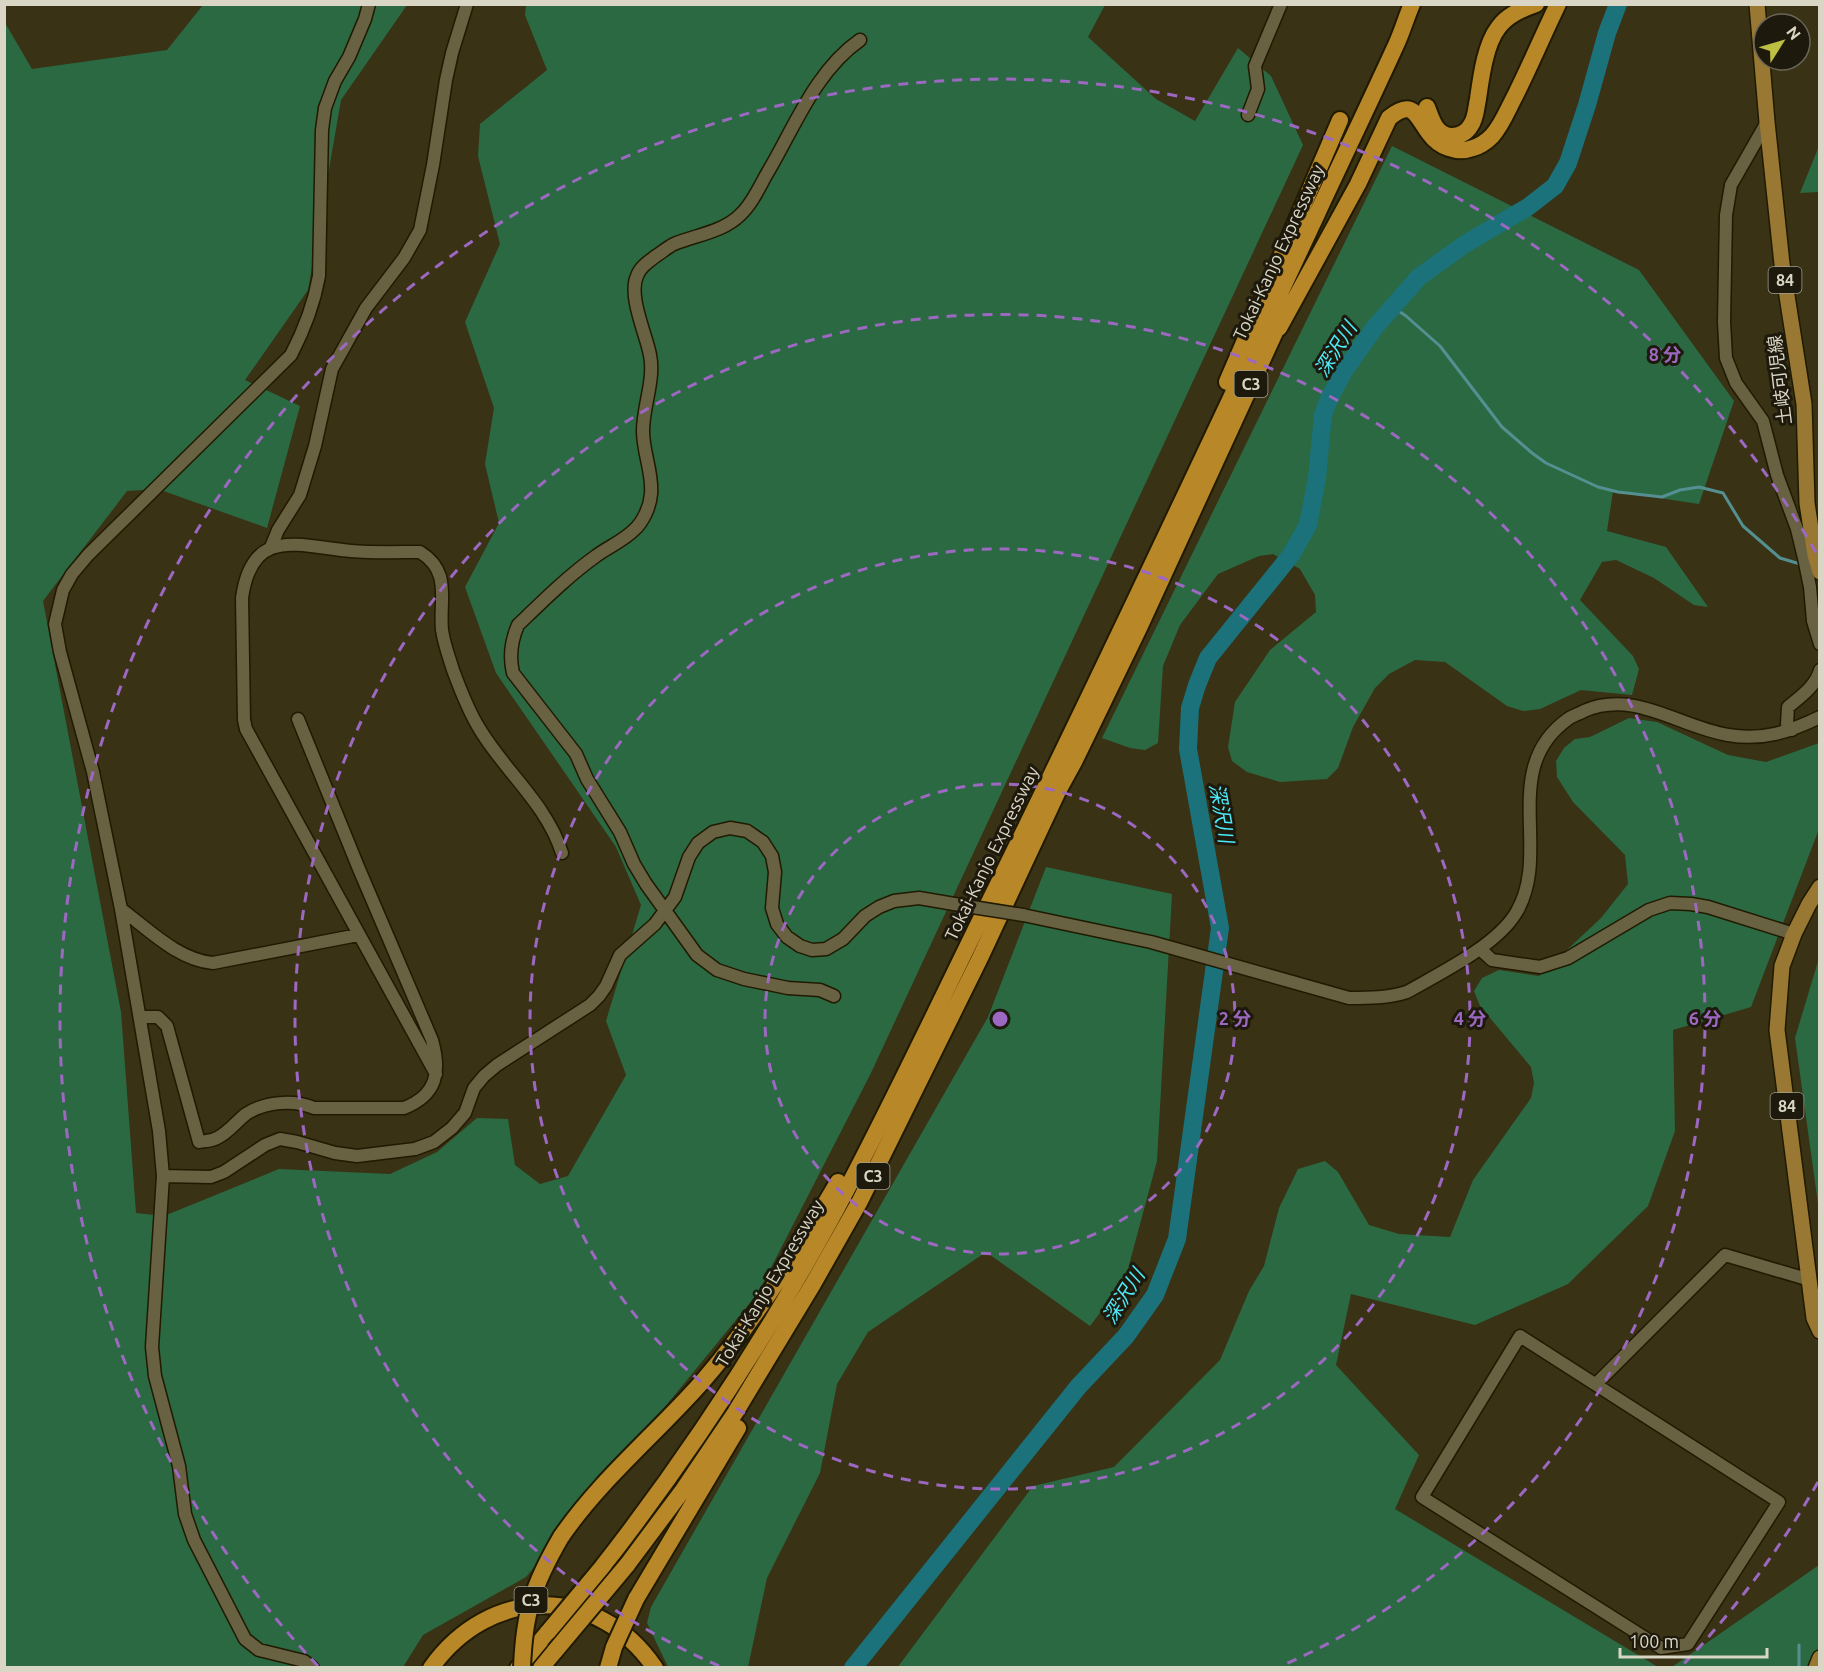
<svg xmlns="http://www.w3.org/2000/svg" width="1824" height="1672" viewBox="0 0 1824 1672" font-family="Ubuntu,'Noto Sans JP',sans-serif">
<style>
.green{fill:#2b6942}
.lines{fill:none;stroke-linecap:round;stroke-linejoin:round}
.stream{stroke:#549091;stroke-width:3}
.river{stroke:#1b727b;stroke-width:18}
.minor-casing{stroke:#201a00;stroke-width:15}
.major-casing{stroke:#201a00;stroke-width:18}
.highway-casing{stroke:#201a00;stroke-width:20}
.minor{stroke:#686142;stroke-width:12}
.major{stroke:#987832;stroke-width:15}
.highway{stroke:#b88728;stroke-width:16}
.minor-bridge-casing{stroke:#201a00;stroke-width:15;stroke-linecap:butt}
.highway-bridge-casing{stroke:#201a00;stroke-width:20;stroke-linecap:butt}
.minor-bridge{stroke:#686142;stroke-width:12}
.highway-bridge{stroke:#b88728;stroke-width:16}
.ring{fill:none;stroke:#9c68c1;stroke-width:3;stroke-dasharray:10 8}
.labels{text-anchor:middle;dominant-baseline:central;stroke-width:6;stroke-linejoin:round;paint-order:stroke}
.shield{fill:#1d1a0d;stroke:#a19e8e;stroke-width:1.5}
.shield-label{font-size:16px;font-weight:bold;fill:#dad6c5}
.street-label{font-size:18px;fill:#dad6c5;stroke:#1d1a0d}
.water-label{font-size:20px;font-style:italic;fill:#4de9f8;stroke:#1d1a0d}
.centre{fill:#9c68c1;stroke:#1d1a0d;stroke-width:3}
.ring-label{font-size:18px;text-anchor:middle;font-weight:bold;fill:#9c68c1;stroke:#1d1a0d;stroke-width:6;stroke-linejoin:round;paint-order:stroke}
</style>
<rect width="100%" height="100%" fill="#393215"/>
<path class="green" d="M 203,5 L 407,5 L 341,100 L 308,290 L 245,380 L 300,406 L 267,528 L 158,489 L 127,491 L 43,601 L 121,1012 L 136,1213 L 164,1216 L 279,1169 L 390,1174 L 437,1152 L 477,1118 L 508,1119 L 515,1165 L 540,1184 L 568,1176 L 626,1075 L 606,1021 L 641,905 L 616,847 L 496,673 L 465,587 L 499,523 L 485,464 L 494,408 L 465,322 L 500,244 L 478,156 L 480,124 L 547,70 L 525,15 L 526,5 L 1105,5 L 1088,37 L 1156,99 L 1195,121 L 1238,48 L 1271,76 L 1303,145 L 870,1075 L 758,1293 L 526,1577 L 423,1635 L 403,1667 L 5,1667 L 4,21 L 32,69 L 167,50 Z
M 1392,146 L 1639,270 L 1734,401 L 1699,504 L 1613,491 L 1607,531 L 1666,547 L 1708,607 L 1694,605 L 1654,578 L 1616,560 L 1602,562 L 1580,600 L 1633,656 L 1639,669 L 1632,695 L 1581,690 L 1540,709 L 1523,711 L 1507,706 L 1445,662 L 1415,660 L 1389,674 L 1375,688 L 1353,727 L 1338,768 L 1327,779 L 1280,782 L 1247,772 L 1232,761 L 1228,747 L 1235,702 L 1270,650 L 1316,612 L 1315,595 L 1300,569 L 1273,554 L 1259,556 L 1218,574 L 1180,625 L 1163,666 L 1158,743 L 1145,750 L 1130,748 L 1102,738 Z
M 1819,146 L 1819,192 L 1800,193 Z
M 1629,718 L 1657,722 L 1728,755 L 1766,762 L 1819,743 L 1819,829 L 1751,1007 L 1673,1030 L 1675,1131 L 1648,1206 L 1568,1284 L 1475,1325 L 1351,1294 L 1336,1365 L 1419,1455 L 1395,1509 L 1658,1667 L 897,1668 L 1033,1486 L 1114,1467 L 1220,1360 L 1249,1291 L 1264,1266 L 1279,1208 L 1298,1169 L 1325,1161 L 1338,1172 L 1369,1225 L 1399,1234 L 1450,1237 L 1473,1180 L 1531,1098 L 1534,1083 L 1531,1067 L 1480,1006 L 1474,991 L 1482,978 L 1499,970 L 1539,976 L 1601,918 L 1628,884 L 1625,855 L 1573,802 L 1557,777 L 1556,761 L 1564,748 L 1575,739 L 1590,737 Z
M 1046,867 L 1172,894 L 1157,1161 L 1125,1280 L 1090,1326 L 986,1252 L 868,1332 L 837,1384 L 820,1473 L 767,1578 L 748,1667 L 668,1667 L 647,1623 L 651,1607 L 988,1017 Z
M 1819,958 L 1819,1211 L 1795,1038 Z
M 1819,1565 L 1819,1667 L 1672,1667 Z"/>
<g class="lines">
<path class="stream" d="M 1393,307 L 1406,316 L 1440,346 L 1502,427 L 1532,453 L 1546,463 L 1598,487 L 1618,492 L 1662,497 L 1680,490 L 1699,487 L 1723,493 L 1743,526 L 1780,558 L 1800,564
M 1799,1668 L 1799,1645"/>
<path class="river" d="M 853,1668 L 1078,1387 L 1126,1336 L 1155,1295 L 1177,1239 L 1220,928 L 1188,749 L 1190,708 L 1197,685 L 1208,658 L 1291,555 L 1308,525 L 1317,478 L 1323,415 L 1329,399 L 1344,371 L 1375,327 L 1419,277 L 1465,244 L 1528,207 L 1555,186 L 1568,163 L 1587,105 L 1607,33 L 1618,4"/>
<defs>
<path id="minor" d="M 1248,115 L 1258,89 L 1255,66 L 1281,4
M 1767,122 L 1731,185 L 1726,215 L 1724,322 L 1726,358 L 1736,383 L 1763,421 L 1777,475 L 1797,529 L 1804,558 L 1810,587 L 1813,621 L 1820,644
M 271,547 L 278,530 L 300,495 L 315,446 L 332,369 L 366,308 L 404,258 L 420,230 L 433,165 L 446,80 L 452,53 L 467,4
M 1792,730 L 1787,724 L 1788,707 C 1800,697 1816,686 1820,670
M 121,909 C 148,929 178,960 213,963 L 358,935
M 1023,915 L 1151,942 L 1349,998 C 1369,998 1388,998 1407,992 C 1440,973 1496,946 1516,913 C 1553,852 1498,769 1568,719 C 1572,716 1579,714 1584,711 C 1634,689 1679,727 1728,735 C 1763,741 1789,732 1820,717
M 1480,949 L 1492,960 L 1540,967 L 1568,958 L 1649,910 L 1670,903 L 1691,904 L 1708,907 L 1794,934
M 834,996 L 820,990 L 788,988 L 744,979 L 717,970 L 697,955 L 646,884 L 634,864 L 620,832 L 587,779 L 576,754 L 513,673 C 509,656 511,641 518,625 C 543,601 568,576 596,556 C 608,547 623,541 634,530 C 643,522 650,507 651,494 C 653,473 643,453 643,431 C 643,406 655,380 650,355 C 646,334 628,296 637,276 C 640,267 648,262 656,256 C 662,252 668,247 674,244 C 696,235 723,232 740,215 C 751,205 758,190 765,177 C 793,131 814,72 860,40
M 140,1017 L 158,1017 L 167,1026 L 199,1142 C 205,1141 212,1141 217,1138 C 228,1133 237,1121 246,1114 C 265,1102 293,1099 314,1108 L 404,1108 C 437,1095 441,1072 432,1040 L 359,869 L 298,719
M 436,1074 L 246,729 L 244,720 L 242,598 C 252,526 298,546 351,551 C 374,553 398,552 420,552 C 452,572 439,599 442,630 C 444,644 449,657 453,670 C 460,689 468,710 479,728 C 505,772 546,803 562,853
M 163,1176 L 211,1177 L 224,1172 L 265,1145 L 280,1139 L 297,1142 L 335,1153 L 357,1156 L 415,1149 L 434,1142 L 452,1128 L 465,1113 L 474,1088 L 484,1076 L 497,1065 L 590,1005 L 599,996 L 606,986 L 620,955 L 655,924 L 675,897 L 689,857 L 698,843 L 713,832 L 730,828 L 747,831 L 763,842 L 772,856 L 775,872 L 772,908 L 777,924 L 787,937 L 800,946 L 812,950 L 826,949 L 843,939 L 865,916 L 879,907 L 894,901 L 919,898 L 966,906
M 1520,1336 L 1779,1502 L 1688,1644 L 1661,1648 L 1422,1497 Z
M 1596,1384 L 1725,1255 L 1810,1280
M 313,1668 L 304,1661 L 259,1650 L 245,1639 L 194,1540 L 185,1514 L 179,1466 L 155,1376 L 152,1347 L 163,1176 L 159,1131 L 121,909 L 93,772 L 60,652 L 55,624 L 63,590 L 72,574 L 88,555 L 291,355 C 304,330 314,304 319,276 L 322,130 L 325,108 L 335,81 L 349,57 L 365,19 L 369,4"/>
<path id="major" d="M 1757,4 L 1767,122 L 1782,264 L 1804,404 L 1807,503 L 1815,555 L 1820,572
M 1820,887 L 1809,904 L 1794,934 L 1782,966 L 1777,1030 L 1814,1318 L 1820,1331
M 1816,1668 L 1820,1658"/>
<path id="highway" d="M 1427,107 C 1432,120 1436,136 1452,136 C 1460,136 1467,132 1471,125 C 1476,118 1476,108 1478,99 C 1481,78 1485,45 1498,28 C 1507,15 1522,9 1536,4
M 1279,328 L 1358,184 L 1389,118 C 1413,98 1416,116 1429,133 C 1439,147 1457,154 1473,148 C 1480,146 1487,141 1492,136 C 1502,125 1508,109 1515,96 C 1530,66 1543,35 1558,4
M 1227,382 L 1340,120
M 561,1537 C 600,1480 656,1434 702,1382 C 755,1321 797,1252 838,1182
M 627,1565 L 683,1490 L 735,1413 L 813,1284 L 860,1201 L 980,958 L 1057,793 L 1074,762 L 1139,628 L 1282,317
M 603,1566 C 688,1457 764,1341 831,1219 C 890,1110 942,997 997,886 C 1107,663 1212,439 1317,214 C 1343,158 1370,102 1396,45 C 1402,32 1406,18 1412,4
M 636,1599 L 738,1428
M 431,1668 C 489,1586 597,1583 655,1668
M 518,1668 L 548,1632
M 541,1668 L 555,1651"/>
</defs>
<use href="#minor" class="minor-casing"/>
<use href="#major" class="major-casing"/>
<use href="#highway" class="highway-casing"/>
<use href="#minor" class="minor"/>
<use href="#major" class="major"/>
<use href="#highway" class="highway"/>
<defs>
<path id="minor-bridge" d="M 966,906 L 1023,915"/>
<path id="highway-bridge" d="M 548,1632 L 603,1566
M 555,1651 L 627,1565
M 522,1668 C 524,1613 533,1585 561,1537
M 608,1668 L 614,1647 L 636,1599"/>
</defs>
<use href="#minor-bridge" class="minor-bridge-casing"/>
<use href="#highway-bridge" class="highway-bridge-casing"/>
<use href="#minor-bridge" class="minor-bridge"/>
<use href="#highway-bridge" class="highway-bridge"/>
</g>
<g class="ring">
<circle cx="1000" cy="1019" r="235"/>
<circle cx="1000" cy="1019" r="470"/>
<path d="M719 1666A705 705 0 1 1 1281 1666"/>
<path d="M1818 1482A940 940 0 0 1 1682 1666M318 1666A940 940 0 1 1 1818 556"/>
</g>
<g class="labels">
<g class="shield">
<rect x="1768.5" y="267" width="33" height="26" rx="4.5"/>
<rect x="1234.5" y="371" width="33" height="26" rx="4.5"/>
<rect x="1770.5" y="1093" width="33" height="26" rx="4.5"/>
<rect x="856.5" y="1163" width="33" height="26" rx="4.5"/>
<rect x="514.5" y="1587" width="33" height="26" rx="4.5"/>
</g>
<g class="shield-label">
<text x="1785" y="280">84</text>
<text x="1251" y="384">C3</text>
<text x="1787" y="1106">84</text>
<text x="873" y="1176">C3</text>
<text x="531" y="1600">C3</text>
</g>
<g class="street-label">
<text transform="translate(1278 252) rotate(-65)">Tokai-Kanjo Expressway</text>
<text transform="translate(1779 380) rotate(-97)">土岐可児線</text>
<text transform="translate(991 853) rotate(-64)">Tokai-Kanjo Expressway</text>
<text transform="translate(769 1283) rotate(-59)">Tokai-Kanjo Expressway</text>
</g>
<g class="water-label">
<text transform="translate(1335 349) rotate(-58)">深沢川</text>
<text transform="translate(1222 813) rotate(80)">深沢川</text>
<text transform="translate(1123 1296) rotate(-58)">深沢川</text>
</g>
</g>
<circle cx="1000" cy="1019" r="9" class="centre"/>
<g class="ring-label">
<text x="1665" y="361">8 分</text>
<text x="1235" y="1025">2 分</text>
<text x="1470" y="1025">4 分</text>
<text x="1705" y="1025">6 分</text>
</g>
<rect width="1824" height="1672" fill="none" stroke="#dad6c5" stroke-width="12"/>
<g transform="translate(1782 42) rotate(53)"><circle r="28" fill="#1d1a0d" stroke="#696557" stroke-width="1.5"/>
<path d="M0-4.5L10 22L0 15L-10 22Z" fill="#bdbf43"/>
<text y="-9" font-size="16" font-weight="bold" text-anchor="middle" fill="#dad6c5">N</text>
</g>
<path d="M1620 1648v9h147v-9" fill="none" stroke="#dad6c5" stroke-width="3"/>
<text x="1629" y="1648" font-size="18" fill="#dad6c5" stroke="#1d1a0d" stroke-width="4.5" paint-order="stroke">100 m</text>
</svg>
